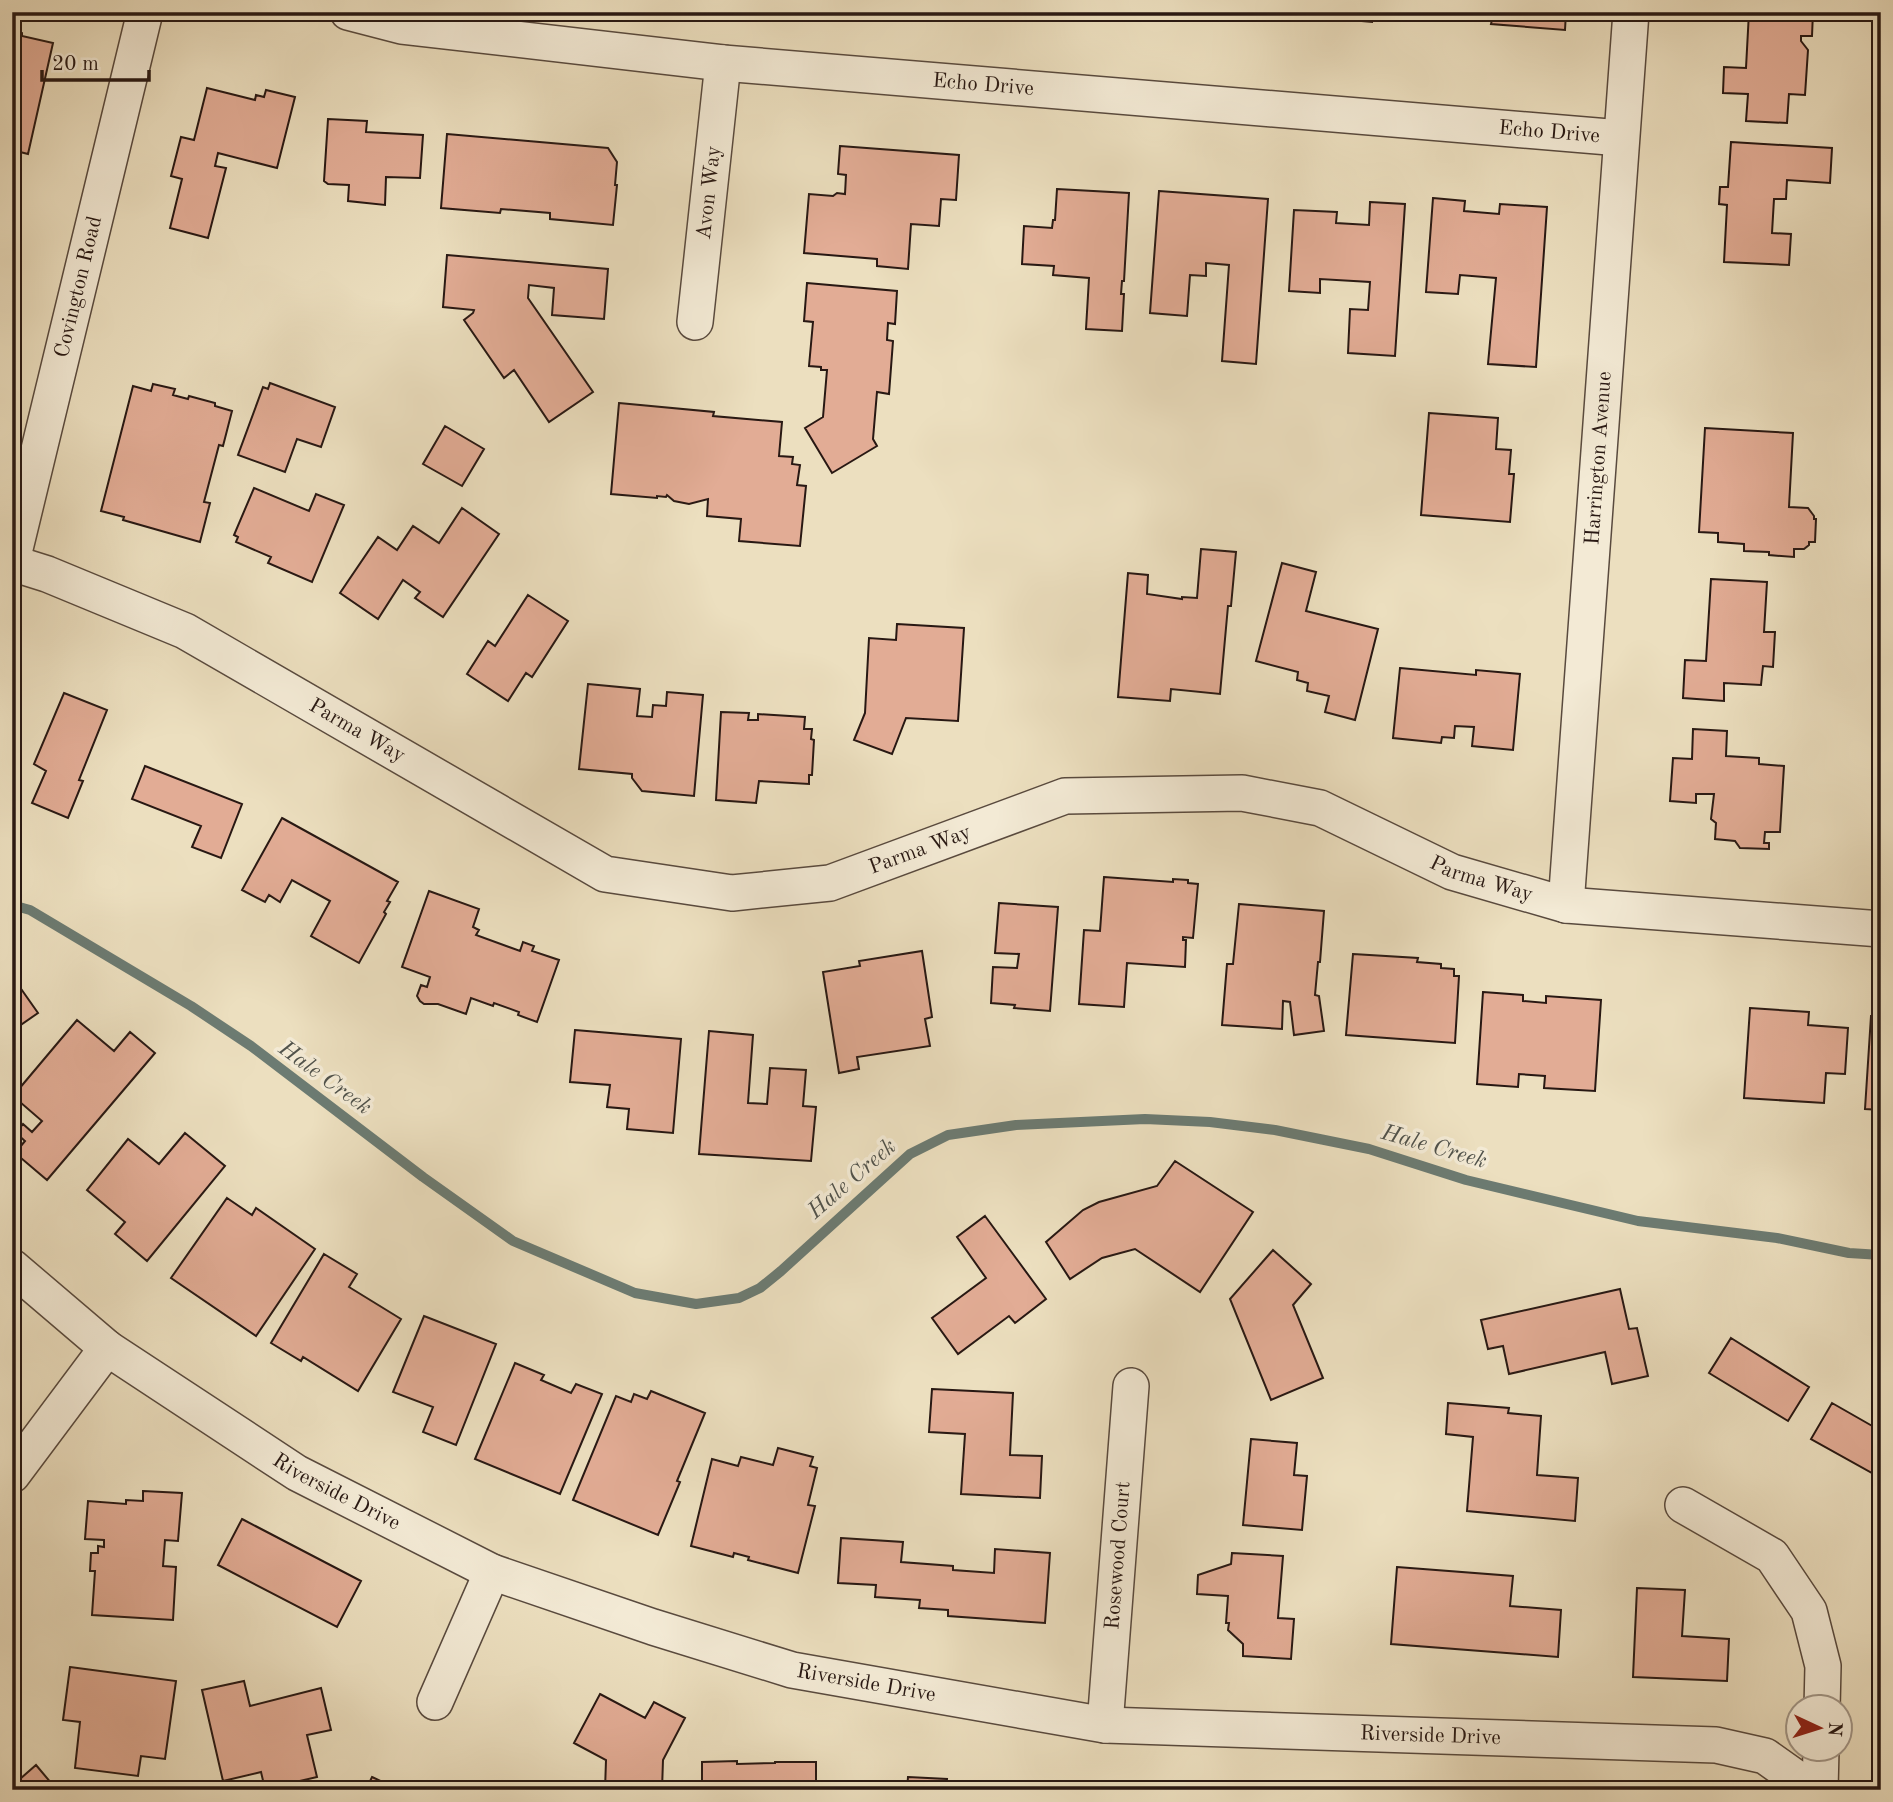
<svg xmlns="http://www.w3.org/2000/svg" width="1893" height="1802" viewBox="0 0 1893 1802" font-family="'Old Standard TT',serif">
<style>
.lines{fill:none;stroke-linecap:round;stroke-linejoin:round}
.stream{stroke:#6c7b72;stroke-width:10}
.building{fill:#e2ac95;stroke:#281813;stroke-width:2}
.street-casing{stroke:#594a3e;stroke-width:38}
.street{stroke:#f3ead5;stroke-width:35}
.labels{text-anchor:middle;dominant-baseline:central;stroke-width:7;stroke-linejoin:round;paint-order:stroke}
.street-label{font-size:21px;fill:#281813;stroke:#f3ead5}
.water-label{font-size:23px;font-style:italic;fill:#50524b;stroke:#f3ead5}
</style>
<rect width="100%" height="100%" fill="#ecdfbf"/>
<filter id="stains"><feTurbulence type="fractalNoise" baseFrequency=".00286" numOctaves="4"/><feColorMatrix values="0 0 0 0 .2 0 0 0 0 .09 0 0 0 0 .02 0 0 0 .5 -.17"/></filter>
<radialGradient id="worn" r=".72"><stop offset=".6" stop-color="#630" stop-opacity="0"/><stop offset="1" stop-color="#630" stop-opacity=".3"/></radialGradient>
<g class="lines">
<path class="stream" d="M 12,905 L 30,910 L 191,1006 L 251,1046 L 423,1177 L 513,1241 L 635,1293 L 696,1304 L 739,1298 L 760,1288 L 781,1271 L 910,1154 L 948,1135 L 1016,1125 L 1145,1119 L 1210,1122 L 1275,1130 L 1369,1149 L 1466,1180 L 1638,1221 L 1777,1238 L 1849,1253 L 1881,1255"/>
</g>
<path class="building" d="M 1317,12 L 1372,12 L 1372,22 L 1316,17 Z
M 1457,12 L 1566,12 L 1565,30 L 1491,24 L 1492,20 L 1457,17 Z
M 1749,12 L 1813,12 L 1812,36 L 1801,36 L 1801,41 L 1808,50 L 1805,95 L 1789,94 L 1787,123 L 1746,121 L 1748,94 L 1723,93 L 1724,67 L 1746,68 Z
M 12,31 L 22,33 L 22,36 L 53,43 L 28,154 L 12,150 Z
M 207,88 L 255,100 L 256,95 L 264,97 L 266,90 L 295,97 L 277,168 L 218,153 L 215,166 L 226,168 L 208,238 L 170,228 L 182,179 L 171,176 L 181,137 L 194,140 Z
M 328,119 L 367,121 L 366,132 L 423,135 L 420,178 L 386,177 L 385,205 L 348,201 L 349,185 L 328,184 L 324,181 Z
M 447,134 L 608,148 L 617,162 L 615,185 L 617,185 L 613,225 L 550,219 L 550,213 L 501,209 L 500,213 L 441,208 Z
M 1878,141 L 1881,142 L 1881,200 L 1875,200 Z
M 1731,142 L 1832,148 L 1830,183 L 1787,180 L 1786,199 L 1774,199 L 1772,233 L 1791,234 L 1789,265 L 1724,262 L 1727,205 L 1719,204 L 1720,187 L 1728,187 Z
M 840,146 L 959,155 L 956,200 L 941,199 L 939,226 L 911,224 L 908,269 L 877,266 L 877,259 L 804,253 L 809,194 L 833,196 L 837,193 L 845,194 L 846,175 L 838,174 Z
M 1057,189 L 1129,193 L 1124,281 L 1122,281 L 1121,294 L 1124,294 L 1122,331 L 1086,329 L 1089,278 L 1053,275 L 1054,266 L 1022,264 L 1024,226 L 1052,228 L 1053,220 L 1055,220 Z
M 1159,191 L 1268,199 L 1256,364 L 1222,361 L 1229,265 L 1206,263 L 1206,276 L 1190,275 L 1187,316 L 1150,313 Z
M 1433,198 L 1465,201 L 1464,211 L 1499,214 L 1500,204 L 1547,207 L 1536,367 L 1488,364 L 1496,278 L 1460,275 L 1458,294 L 1426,292 Z
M 1370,202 L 1405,204 L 1395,356 L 1348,353 L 1350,309 L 1368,310 L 1370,282 L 1320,279 L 1320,293 L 1289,291 L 1294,210 L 1337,212 L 1336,223 L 1369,225 Z
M 447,255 L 608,269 L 604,319 L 552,315 L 554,288 L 529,285 L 528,298 L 593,392 L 549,422 L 514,370 L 504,378 L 464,320 L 473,313 L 474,310 L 443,307 Z
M 807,283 L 897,291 L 895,324 L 888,323 L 887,340 L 893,341 L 889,394 L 877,392 L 873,439 L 877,446 L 832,473 L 805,428 L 823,417 L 827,370 L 821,370 L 821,367 L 809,366 L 813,322 L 804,321 Z
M 270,383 L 335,407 L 321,447 L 297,439 L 285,472 L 238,455 L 263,387 L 268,389 Z
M 153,384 L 175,389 L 173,395 L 188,399 L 189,396 L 215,403 L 215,406 L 232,411 L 223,446 L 219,445 L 204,502 L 210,503 L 200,542 L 123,520 L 124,517 L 101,511 L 133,386 L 151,391 Z
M 619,403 L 714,412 L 713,416 L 782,422 L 779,456 L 793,457 L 792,464 L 800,465 L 797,485 L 806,486 L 800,546 L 739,541 L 741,519 L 707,516 L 708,499 L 689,504 L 674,501 L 667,495 L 666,497 L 657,496 L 657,498 L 611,494 Z
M 1429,413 L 1498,418 L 1496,449 L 1511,450 L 1509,474 L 1514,474 L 1510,522 L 1421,515 Z
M 445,426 L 484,449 L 462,486 L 423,464 Z
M 1705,428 L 1793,433 L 1789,507 L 1808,508 L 1814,516 L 1814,519 L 1816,519 L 1815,542 L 1809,542 L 1809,545 L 1804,549 L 1794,549 L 1794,557 L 1769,555 L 1769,552 L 1744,551 L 1744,544 L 1718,542 L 1718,533 L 1699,532 Z
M 254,488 L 309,511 L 316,494 L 344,505 L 312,582 L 268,563 L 271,557 L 236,542 L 238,537 L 234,535 Z
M 462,508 L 499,534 L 443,617 L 415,598 L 420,592 L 403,580 L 378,619 L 340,593 L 378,537 L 397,550 L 413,526 L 439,543 Z
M 1201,549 L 1236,552 L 1231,606 L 1228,606 L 1220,694 L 1171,689 L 1170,701 L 1118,697 L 1128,573 L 1148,575 L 1147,594 L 1182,599 L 1182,597 L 1197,598 Z
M 1282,563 L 1316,572 L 1306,611 L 1378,629 L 1355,720 L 1325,712 L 1329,696 L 1307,691 L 1308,683 L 1297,680 L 1298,672 L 1256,661 Z
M 1711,579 L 1767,582 L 1764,632 L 1775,632 L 1773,667 L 1763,666 L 1761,685 L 1724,683 L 1724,701 L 1683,698 L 1685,660 L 1706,661 Z
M 528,595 L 568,621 L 532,677 L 526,673 L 508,701 L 467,674 L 488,641 L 495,646 Z
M 897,624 L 964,628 L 958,721 L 906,718 L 892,754 L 854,740 L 865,713 L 869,638 L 896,640 Z
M 1400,668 L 1476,675 L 1476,670 L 1520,674 L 1513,750 L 1472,746 L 1474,727 L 1455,726 L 1454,738 L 1442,737 L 1441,743 L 1393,738 Z
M 588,684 L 640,689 L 637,716 L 652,717 L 653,705 L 666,706 L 667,692 L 703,695 L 694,796 L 642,791 L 632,778 L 632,774 L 579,769 Z
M 64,693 L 107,710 L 79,780 L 83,781 L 68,818 L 32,803 L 46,771 L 34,764 Z
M 721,712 L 749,713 L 748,720 L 758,720 L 758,714 L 805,717 L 804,729 L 812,729 L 811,739 L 814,740 L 812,775 L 809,775 L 809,784 L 759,781 L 756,803 L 716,800 Z
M 1693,729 L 1727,731 L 1726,756 L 1759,758 L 1759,764 L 1784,766 L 1780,832 L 1765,832 L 1764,843 L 1769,843 L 1769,849 L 1740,848 L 1735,841 L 1715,839 L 1716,823 L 1711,819 L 1714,794 L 1696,794 L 1696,803 L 1670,801 L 1673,758 L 1692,759 Z
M 145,766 L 242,804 L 221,858 L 192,847 L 201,826 L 132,799 Z
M 282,818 L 398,882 L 387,901 L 390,902 L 384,912 L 386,914 L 359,963 L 311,936 L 330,901 L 292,880 L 280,902 L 269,895 L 265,902 L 242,890 Z
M 1104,877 L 1173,882 L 1173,879 L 1188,880 L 1188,883 L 1198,884 L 1193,938 L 1183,937 L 1183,940 L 1186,940 L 1185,967 L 1127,963 L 1124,1007 L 1079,1004 L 1084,930 L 1100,931 Z
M 429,891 L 479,909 L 473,927 L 479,930 L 476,935 L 520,951 L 523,942 L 534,946 L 532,951 L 559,960 L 537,1022 L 518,1015 L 519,1012 L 494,1003 L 493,1006 L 471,998 L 466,1014 L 438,1004 L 424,1004 L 420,1001 L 417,996 L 421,985 L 427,987 L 430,977 L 402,967 Z
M 999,903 L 1058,907 L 1050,1011 L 1014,1008 L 1015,1005 L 991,1003 L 993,967 L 1017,968 L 1019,954 L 995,953 Z
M 1239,904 L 1324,911 L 1320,962 L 1318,962 L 1315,995 L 1319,996 L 1324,1031 L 1294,1035 L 1290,1002 L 1283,1001 L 1282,1029 L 1222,1025 L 1227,964 L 1233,964 Z
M 922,951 L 932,1017 L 925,1019 L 930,1046 L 857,1057 L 859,1069 L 839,1073 L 823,972 L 860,966 L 859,961 Z
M 1353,954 L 1418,958 L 1417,962 L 1441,964 L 1441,968 L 1454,969 L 1454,976 L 1459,976 L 1455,1043 L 1346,1035 Z
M 12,976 L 38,1013 L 12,1031 Z
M 1483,992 L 1523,995 L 1523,1001 L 1546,1003 L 1546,996 L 1601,1000 L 1595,1091 L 1544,1088 L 1545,1076 L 1519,1074 L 1518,1087 L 1477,1084 Z
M 1750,1008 L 1809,1012 L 1808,1025 L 1848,1028 L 1845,1074 L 1826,1073 L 1824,1103 L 1744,1098 Z
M 1871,1016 L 1881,1017 L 1881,1110 L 1865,1109 Z
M 77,1020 L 114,1051 L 130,1032 L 155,1053 L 47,1180 L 15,1153 L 25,1141 L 16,1133 L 23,1124 L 32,1132 L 42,1121 L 13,1096 Z
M 575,1030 L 681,1039 L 673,1133 L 627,1129 L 629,1109 L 607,1107 L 610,1085 L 570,1082 Z
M 709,1031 L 753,1035 L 748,1103 L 767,1104 L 770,1068 L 806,1070 L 803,1106 L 816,1107 L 811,1161 L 699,1154 Z
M 185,1133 L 225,1166 L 147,1261 L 115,1234 L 125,1222 L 87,1190 L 128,1139 L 159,1164 Z
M 1175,1161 L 1253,1212 L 1200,1292 L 1135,1249 L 1102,1258 L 1070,1279 L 1046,1242 L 1083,1210 L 1099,1202 L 1157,1186 Z
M 227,1198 L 252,1215 L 256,1208 L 315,1249 L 256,1336 L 171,1278 Z
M 985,1216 L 1046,1299 L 1015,1323 L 1009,1316 L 958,1354 L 932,1318 L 986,1278 L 957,1237 Z
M 1273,1250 L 1311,1284 L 1293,1305 L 1323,1378 L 1271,1400 L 1230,1299 Z
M 324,1254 L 357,1274 L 349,1287 L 401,1319 L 358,1391 L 303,1357 L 301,1361 L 271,1343 Z
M 1620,1289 L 1629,1329 L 1637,1328 L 1648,1376 L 1612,1384 L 1605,1352 L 1509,1374 L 1503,1346 L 1488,1349 L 1481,1320 Z
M 424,1316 L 496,1344 L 456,1445 L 423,1432 L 433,1407 L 393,1392 Z
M 1731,1338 L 1809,1387 L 1788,1421 L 1709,1373 Z
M 515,1363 L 544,1375 L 541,1380 L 571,1393 L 576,1384 L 602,1394 L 560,1494 L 475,1459 Z
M 932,1389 L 1013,1393 L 1010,1455 L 1042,1456 L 1040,1498 L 961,1494 L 965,1434 L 929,1432 Z
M 651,1391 L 705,1413 L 677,1481 L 680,1482 L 658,1535 L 573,1500 L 616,1396 L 631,1402 L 634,1394 L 647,1399 Z
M 1448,1403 L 1509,1408 L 1508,1413 L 1541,1416 L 1537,1475 L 1578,1478 L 1575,1521 L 1467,1511 L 1473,1437 L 1446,1434 Z
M 1832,1403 L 1881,1431 L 1881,1478 L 1811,1439 Z
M 1251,1439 L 1297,1443 L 1294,1475 L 1307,1476 L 1302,1530 L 1243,1525 Z
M 778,1448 L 813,1457 L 810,1466 L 817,1468 L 808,1505 L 815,1506 L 798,1573 L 748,1560 L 749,1557 L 734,1553 L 733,1557 L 691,1546 L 712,1459 L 738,1466 L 741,1457 L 773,1465 Z
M 143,1491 L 182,1493 L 178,1541 L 165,1540 L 163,1566 L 176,1567 L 173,1620 L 92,1615 L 95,1571 L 90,1571 L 91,1553 L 98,1553 L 98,1546 L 104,1547 L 104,1540 L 85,1539 L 88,1501 L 126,1504 L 126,1500 L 143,1501 Z
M 242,1519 L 361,1581 L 337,1627 L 218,1565 Z
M 841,1538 L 903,1542 L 901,1562 L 953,1566 L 953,1570 L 994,1573 L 995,1549 L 1050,1553 L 1045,1623 L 948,1616 L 948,1610 L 919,1608 L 920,1600 L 875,1597 L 876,1585 L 838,1583 Z
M 1232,1553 L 1283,1556 L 1278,1618 L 1294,1619 L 1291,1659 L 1243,1656 L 1243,1644 L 1228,1630 L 1229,1623 L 1226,1623 L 1228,1596 L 1197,1594 L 1198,1575 L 1231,1564 Z
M 1397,1567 L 1513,1576 L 1510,1606 L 1561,1610 L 1558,1657 L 1391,1644 Z
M 1637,1588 L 1685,1590 L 1682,1636 L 1729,1639 L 1727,1681 L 1633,1677 Z
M 70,1667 L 176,1681 L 165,1759 L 141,1756 L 138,1776 L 75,1768 L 80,1722 L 63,1720 Z
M 244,1681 L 250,1706 L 321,1688 L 331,1730 L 307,1735 L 317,1777 L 265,1789 L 261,1772 L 223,1781 L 202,1690 Z
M 600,1694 L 645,1718 L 654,1702 L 685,1718 L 663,1760 L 662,1790 L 605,1790 L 606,1760 L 574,1743 Z
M 737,1761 L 737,1764 L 775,1763 L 775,1762 L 816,1762 L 816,1790 L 702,1790 L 702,1762 Z
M 36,1765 L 57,1790 L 12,1790 L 12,1786 Z
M 372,1777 L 400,1790 L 366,1790 Z
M 908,1777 L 947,1779 L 946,1790 L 874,1790 L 874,1787 L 907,1789 Z"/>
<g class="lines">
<defs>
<g id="street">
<path id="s1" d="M 348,12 L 402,26 L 723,63 L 1621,138"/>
<path id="s2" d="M 695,322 L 723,63"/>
<path id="s3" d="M 12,561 L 145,12"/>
<path id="s4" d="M 12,563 L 47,574 L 185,631 L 605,874 L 732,893 L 830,883 L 1065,796 L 1242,793 L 1320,808 L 1452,872 L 1566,905 L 1881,929"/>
<path id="s5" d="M 1566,905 L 1631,12"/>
<path id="s6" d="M 12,1267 L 107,1348 L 297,1473 L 492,1572 L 653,1627 L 792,1670 L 1105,1725 L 1716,1745 L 1765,1756 L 1813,1790"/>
<path d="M 12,1475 L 107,1348"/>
<path d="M 1683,1505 L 1772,1556 L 1809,1611 L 1823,1666 L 1822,1708"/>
<path d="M 435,1702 L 492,1572"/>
<path id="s7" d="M 1105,1725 L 1131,1386"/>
<path d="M 1820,1790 L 1821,1750"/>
</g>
</defs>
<use href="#street" class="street-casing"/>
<use href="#street" class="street"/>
</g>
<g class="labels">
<g class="street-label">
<text stroke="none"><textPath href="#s1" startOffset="640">Echo Drive</textPath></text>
<text stroke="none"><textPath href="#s1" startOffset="1208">Echo Drive</textPath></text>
<text stroke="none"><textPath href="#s2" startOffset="130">Avon Way</textPath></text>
<text stroke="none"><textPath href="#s3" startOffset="282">Covington Road</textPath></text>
<text stroke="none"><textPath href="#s5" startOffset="448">Harrington Avenue</textPath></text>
<text stroke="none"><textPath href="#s4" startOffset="385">Parma Way</textPath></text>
<text stroke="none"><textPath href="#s4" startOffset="994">Parma Way</textPath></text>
<text stroke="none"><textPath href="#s4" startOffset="1582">Parma Way</textPath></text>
<text stroke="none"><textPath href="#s6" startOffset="396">Riverside Drive</textPath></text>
<text stroke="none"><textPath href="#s7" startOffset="170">Rosewood Court</textPath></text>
<text stroke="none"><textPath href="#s6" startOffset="962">Riverside Drive</textPath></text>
<text stroke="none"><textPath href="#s6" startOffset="1530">Riverside Drive</textPath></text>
</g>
<g class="water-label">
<text transform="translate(325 1078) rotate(36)">Hale Creek</text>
<text transform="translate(1434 1147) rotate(16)">Hale Creek</text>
<text transform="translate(852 1179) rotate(-41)">Hale Creek</text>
</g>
</g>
<rect width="1893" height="1802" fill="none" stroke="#ecdfbf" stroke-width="42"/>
<rect x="14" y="14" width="1865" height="1774" fill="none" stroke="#281813" stroke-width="3.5"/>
<rect x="21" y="21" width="1851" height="1760" fill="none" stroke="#281813" stroke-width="2"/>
<g transform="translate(1819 1728) rotate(94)"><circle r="33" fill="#f3ead5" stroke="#a29687" stroke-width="2"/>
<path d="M0-5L12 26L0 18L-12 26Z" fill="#8f2418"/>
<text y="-10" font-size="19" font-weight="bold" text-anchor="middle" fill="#281813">N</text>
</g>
<path d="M42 70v10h107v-10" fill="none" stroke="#281813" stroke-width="3.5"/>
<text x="52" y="70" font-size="21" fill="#281813" stroke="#f3ead5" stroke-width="5" paint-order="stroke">20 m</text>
<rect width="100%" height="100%" filter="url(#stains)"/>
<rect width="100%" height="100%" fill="url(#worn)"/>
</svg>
